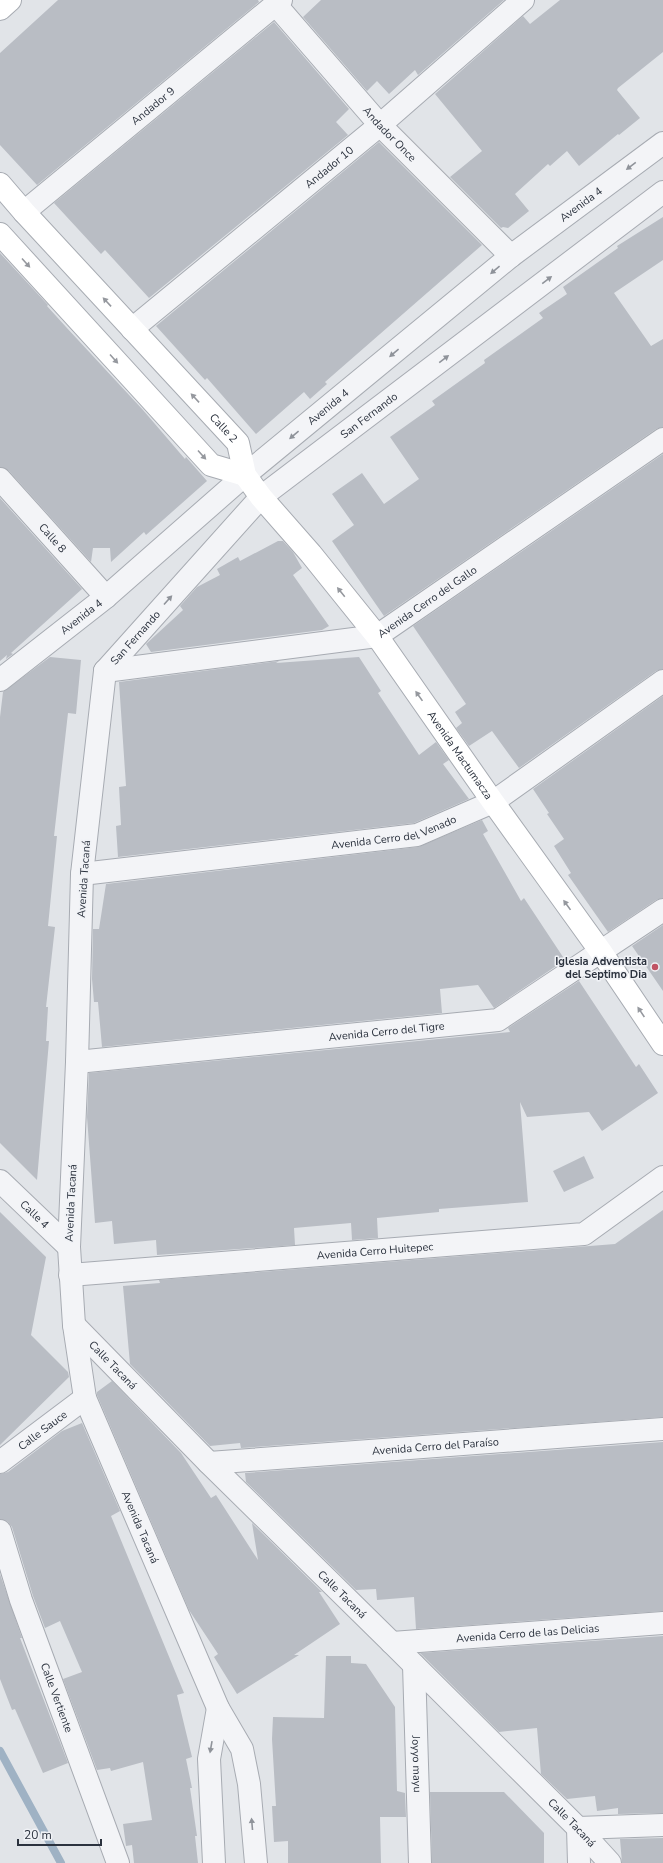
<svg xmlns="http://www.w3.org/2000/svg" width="663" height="1863" viewBox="0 0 663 1863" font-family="'Nunito Sans',sans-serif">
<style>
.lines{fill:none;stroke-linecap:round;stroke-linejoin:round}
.stream{stroke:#9fb2c4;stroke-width:8}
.building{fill:#b9bdc4}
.street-casing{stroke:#a7abb2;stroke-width:24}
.secondary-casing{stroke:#a7abb2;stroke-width:24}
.street{stroke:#f3f4f7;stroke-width:22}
.secondary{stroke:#fff;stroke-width:22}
.oneway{fill:#8f939a}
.oneway2{fill:#95989e}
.poi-dot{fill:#c05364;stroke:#f0f2f6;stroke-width:1.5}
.labels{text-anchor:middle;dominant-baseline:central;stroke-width:3;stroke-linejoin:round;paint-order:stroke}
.street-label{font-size:11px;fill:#2b323e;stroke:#f0f2f6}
.poi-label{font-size:11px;font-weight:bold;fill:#2b323e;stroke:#f0f2f6;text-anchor:end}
</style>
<rect width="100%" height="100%" fill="#e1e4e8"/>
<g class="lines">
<path class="stream" d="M 0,1751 L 61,1863"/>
</g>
<path class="building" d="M 58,0 L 258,0 L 259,2 L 37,185 L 0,145 L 0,53 Z
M 321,0 L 504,0 L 418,75 L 415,70 L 389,94 L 377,81 L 367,91 L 303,17 Z
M 560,0 L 663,0 L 663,52 L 618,88 L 617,90 L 640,118 L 619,135 L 618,134 L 579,166 L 567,151 L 550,166 L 548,164 L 515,194 L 529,211 L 508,228 L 503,227 L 501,228 L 450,177 L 482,151 L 435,94 L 523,16 L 530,24 Z
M 274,22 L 349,109 L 336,122 L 348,135 L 149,298 L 105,250 L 101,254 L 54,203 Z
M 379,142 L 482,245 L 325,382 L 327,384 L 310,399 L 304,392 L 256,434 L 207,378 L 205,380 L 156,326 Z
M 663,217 L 663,260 L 614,293 L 651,346 L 663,339 L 663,427 L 656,429 L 384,616 L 332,541 L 354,525 L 332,494 L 362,473 L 384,504 L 419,479 L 390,437 L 435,405 L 432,401 L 485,363 L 484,360 L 543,318 L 539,313 L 567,294 L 563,287 L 618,248 L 617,246 Z
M 0,253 L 48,305 L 47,306 L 66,327 L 143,410 L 185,459 L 186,457 L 207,481 L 146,535 L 144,532 L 111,562 L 110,548 L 93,548 L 91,562 L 9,471 L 0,467 Z
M 663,454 L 663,669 L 656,671 L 519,768 L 492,731 L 469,746 L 456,728 L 462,723 L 455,712 L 466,704 L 413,626 Z
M 0,498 L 82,589 L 11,653 L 13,654 L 6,659 L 7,655 L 0,661 Z
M 278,541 L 283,541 L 293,552 L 302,568 L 293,575 L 329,626 L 322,630 L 151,652 L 146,644 L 183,610 L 180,606 L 197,587 L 220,575 L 217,569 L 238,557 L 240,561 Z
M 50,657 L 81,660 L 76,714 L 68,713 L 54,836 L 57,836 L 48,926 L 55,927 L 46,1007 L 48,1007 L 46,1041 L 49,1041 L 37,1180 L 0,1143 L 0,717 L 3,692 Z
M 359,657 L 381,691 L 378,693 L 419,755 L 436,742 L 449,760 L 443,764 L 469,799 L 414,823 L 118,857 L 116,826 L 121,825 L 119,787 L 126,786 L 119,682 L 279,661 L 276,663 Z
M 663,696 L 663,898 L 656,900 L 608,932 L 568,875 L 571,873 L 554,846 L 564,839 L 547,814 L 549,813 L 533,789 Z
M 482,820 L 488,831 L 483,834 L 521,901 L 524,898 L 565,960 L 494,1008 L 478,985 L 440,989 L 442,1013 L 102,1047 L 98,1002 L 94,1002 L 92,979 L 93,929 L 99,929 L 106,884 L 418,847 Z
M 663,925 L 663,991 L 632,946 Z
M 579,981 L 636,1067 L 639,1064 L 658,1093 L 602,1131 L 589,1112 L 527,1117 L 520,1102 L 528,1202 L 439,1209 L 439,1212 L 377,1218 L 378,1238 L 352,1240 L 351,1223 L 294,1228 L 295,1245 L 157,1255 L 156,1240 L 114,1244 L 112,1221 L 95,1223 L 87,1117 L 89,1073 L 510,1032 L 508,1028 Z
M 584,1156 L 594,1178 L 564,1192 L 553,1171 Z
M 663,1210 L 663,1417 L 241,1448 L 240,1443 L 210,1446 L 130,1364 L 123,1286 L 160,1283 L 159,1280 L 615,1244 Z
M 0,1212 L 46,1257 L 31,1335 L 68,1372 L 69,1377 L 0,1445 Z
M 112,1381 L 181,1453 L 211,1498 L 216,1495 L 258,1560 L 252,1523 L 322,1592 L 319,1592 L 340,1624 L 294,1655 L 299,1655 L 237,1694 L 214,1657 L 218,1654 L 189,1610 L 97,1395 L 97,1392 Z
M 82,1423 L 120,1511 L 111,1516 L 184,1693 L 177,1695 L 192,1757 L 186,1759 L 192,1788 L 190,1788 L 197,1836 L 195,1836 L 198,1863 L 134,1863 L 132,1845 L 126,1846 L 123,1824 L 152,1820 L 143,1762 L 111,1771 L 110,1768 L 97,1770 L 63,1679 L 82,1672 L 60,1621 L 45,1628 L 33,1596 L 12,1527 L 8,1522 L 0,1519 L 0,1474 L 8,1472 L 62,1431 Z
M 663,1442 L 663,1611 L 416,1629 L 414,1597 L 377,1600 L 376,1589 L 356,1590 L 246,1482 L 245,1473 Z
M 0,1574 L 22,1638 L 20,1638 L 68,1763 L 43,1773 L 15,1709 L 12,1710 L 0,1679 Z
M 663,1636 L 663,1813 L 618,1814 L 618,1808 L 597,1811 L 595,1796 L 567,1799 L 541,1774 L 537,1728 L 499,1732 L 420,1653 Z
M 326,1656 L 351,1656 L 351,1663 L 366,1664 L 395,1707 L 397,1791 L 405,1793 L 406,1817 L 380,1817 L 381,1863 L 288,1863 L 288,1841 L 274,1842 L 272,1806 L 276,1806 L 272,1739 L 273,1717 L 324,1718 Z
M 430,1792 L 504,1792 L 544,1833 L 544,1863 L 432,1863 Z
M 663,1838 L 663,1863 L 622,1863 L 620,1839 Z"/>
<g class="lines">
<defs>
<g id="street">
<path id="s1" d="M 276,5 L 380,125 L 511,256"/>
<path id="s2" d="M 24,212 L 281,0"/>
<path id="s3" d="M 132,329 L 380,125 L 523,0"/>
<path id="s4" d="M 0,479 L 106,597"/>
<path id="s5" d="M 105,671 L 82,874 L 77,1062 L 69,1247 L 74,1325 L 85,1398 L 218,1708 L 242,1749 L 249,1784 L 256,1863"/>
<path id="s6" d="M 105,671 L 261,497 L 663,192"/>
<path id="s7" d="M 105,671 L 377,636 L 663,439"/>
<path id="s8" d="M 0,680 L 106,597 L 245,475 L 511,256 L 663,143"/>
<path id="s9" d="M 82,874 L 417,835 L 493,802 L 663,681"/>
<path id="s10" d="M 77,1062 L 498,1020 L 663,910"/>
<path id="s11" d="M 0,1181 L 69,1247"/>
<path id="s12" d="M 70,1275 L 584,1234 L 663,1177"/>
<path id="s13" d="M 74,1325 L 209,1463 L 392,1643 L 578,1828 L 610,1863"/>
<path id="s14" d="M 0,1462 L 85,1398"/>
<path id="s15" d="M 209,1463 L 663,1429"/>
<path id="s16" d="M 0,1531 L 21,1600 L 118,1863"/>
<path id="s17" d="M 392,1643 L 663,1623"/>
<path id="s18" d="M 414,1665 L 420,1863"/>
<path d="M 214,1863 L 209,1759 L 218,1708"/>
<path d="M 579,1863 L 578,1828 L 663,1825"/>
</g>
<g id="secondary">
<path d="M 0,9 L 10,0"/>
<path id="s19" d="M 0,184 L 24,212 L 238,443 L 245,475 L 261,497 L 311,554 L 377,636 L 493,802 L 601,952 L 663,1044"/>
<path d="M 0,234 L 211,465 L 245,475"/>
</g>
</defs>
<use href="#street" class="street-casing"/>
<use href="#secondary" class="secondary-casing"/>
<use href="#street" class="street"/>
<use href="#secondary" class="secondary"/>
</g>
<defs><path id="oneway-solid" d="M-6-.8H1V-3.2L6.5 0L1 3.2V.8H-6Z"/></defs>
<g class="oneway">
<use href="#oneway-solid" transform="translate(631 166) rotate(143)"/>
<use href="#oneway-solid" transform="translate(495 270) rotate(140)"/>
<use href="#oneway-solid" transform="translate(547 280) rotate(-37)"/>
<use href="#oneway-solid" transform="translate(394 353) rotate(140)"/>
<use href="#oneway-solid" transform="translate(444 359) rotate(-37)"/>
<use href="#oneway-solid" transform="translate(294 435) rotate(140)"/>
<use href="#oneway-solid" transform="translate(168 600) rotate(-48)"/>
<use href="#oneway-solid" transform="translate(211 1747) rotate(100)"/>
<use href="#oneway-solid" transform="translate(252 1824) rotate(-95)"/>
</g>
<g class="oneway2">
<use href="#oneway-solid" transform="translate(26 263) rotate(48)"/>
<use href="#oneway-solid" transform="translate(107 302) rotate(-133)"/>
<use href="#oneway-solid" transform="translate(114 359) rotate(48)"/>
<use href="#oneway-solid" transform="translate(195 398) rotate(-133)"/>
<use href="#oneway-solid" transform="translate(202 455) rotate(48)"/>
<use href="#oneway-solid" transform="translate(341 592) rotate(-129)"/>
<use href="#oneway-solid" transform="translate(419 696) rotate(-125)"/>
<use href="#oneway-solid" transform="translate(567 905) rotate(-126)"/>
<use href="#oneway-solid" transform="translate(641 1012) rotate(-124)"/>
</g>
<circle class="poi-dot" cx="655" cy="967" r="4"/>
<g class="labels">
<g class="street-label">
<text stroke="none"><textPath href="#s2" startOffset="167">Andador 9</textPath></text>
<text stroke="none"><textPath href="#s1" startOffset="172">Andador Once</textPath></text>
<text stroke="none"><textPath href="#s3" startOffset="255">Andador 10</textPath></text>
<text stroke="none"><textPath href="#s8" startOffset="751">Avenida 4</textPath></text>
<text stroke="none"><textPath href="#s8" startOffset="427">Avenida 4</textPath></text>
<text stroke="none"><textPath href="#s6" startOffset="369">San Fernando</textPath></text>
<text stroke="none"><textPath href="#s19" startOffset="331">Calle 2</textPath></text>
<text stroke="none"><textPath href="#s4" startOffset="79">Calle 8</textPath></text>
<text stroke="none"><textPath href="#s7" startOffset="335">Avenida Cerro del Gallo</textPath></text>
<text stroke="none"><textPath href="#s8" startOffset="103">Avenida 4</textPath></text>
<text stroke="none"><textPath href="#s6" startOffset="45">San Fernando</textPath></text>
<text stroke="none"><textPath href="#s19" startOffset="738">Avenida Mactumacza</textPath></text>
<text stroke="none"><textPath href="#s9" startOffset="315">Avenida Cerro del Venado</textPath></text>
<text transform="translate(84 879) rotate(-86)">Avenida Tacaná</text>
<text stroke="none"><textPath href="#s10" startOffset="311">Avenida Cerro del Tigre</textPath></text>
<text transform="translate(71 1203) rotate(-87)">Avenida Tacaná</text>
<text stroke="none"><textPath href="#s11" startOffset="48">Calle 4</textPath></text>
<text stroke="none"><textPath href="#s12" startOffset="306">Avenida Cerro Huitepec</textPath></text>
<text stroke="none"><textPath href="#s13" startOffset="56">Calle Tacaná</textPath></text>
<text stroke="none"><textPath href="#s14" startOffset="53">Calle Sauce</textPath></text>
<text stroke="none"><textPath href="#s15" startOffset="227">Avenida Cerro del Paraíso</textPath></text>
<text stroke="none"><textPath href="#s5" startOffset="870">Avenida Tacaná</textPath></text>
<text stroke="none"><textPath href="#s13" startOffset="380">Calle Tacaná</textPath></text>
<text stroke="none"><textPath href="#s17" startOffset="136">Avenida Cerro de las Delicias</textPath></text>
<text stroke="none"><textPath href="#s16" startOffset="176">Calle Vertiente</textPath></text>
<text stroke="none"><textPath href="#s18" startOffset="99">Joyyo mayu</textPath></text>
<text stroke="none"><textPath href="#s13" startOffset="704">Calle Tacaná</textPath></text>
</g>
<g class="poi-label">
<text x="647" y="961">Iglesia Adventista<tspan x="647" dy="13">del Septimo Dia</tspan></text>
</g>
</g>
<path d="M18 1839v6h83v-6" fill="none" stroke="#2b323e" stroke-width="2"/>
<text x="24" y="1839" font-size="12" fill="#2b323e" stroke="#f0f2f6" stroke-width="3" paint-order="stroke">20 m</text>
</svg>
